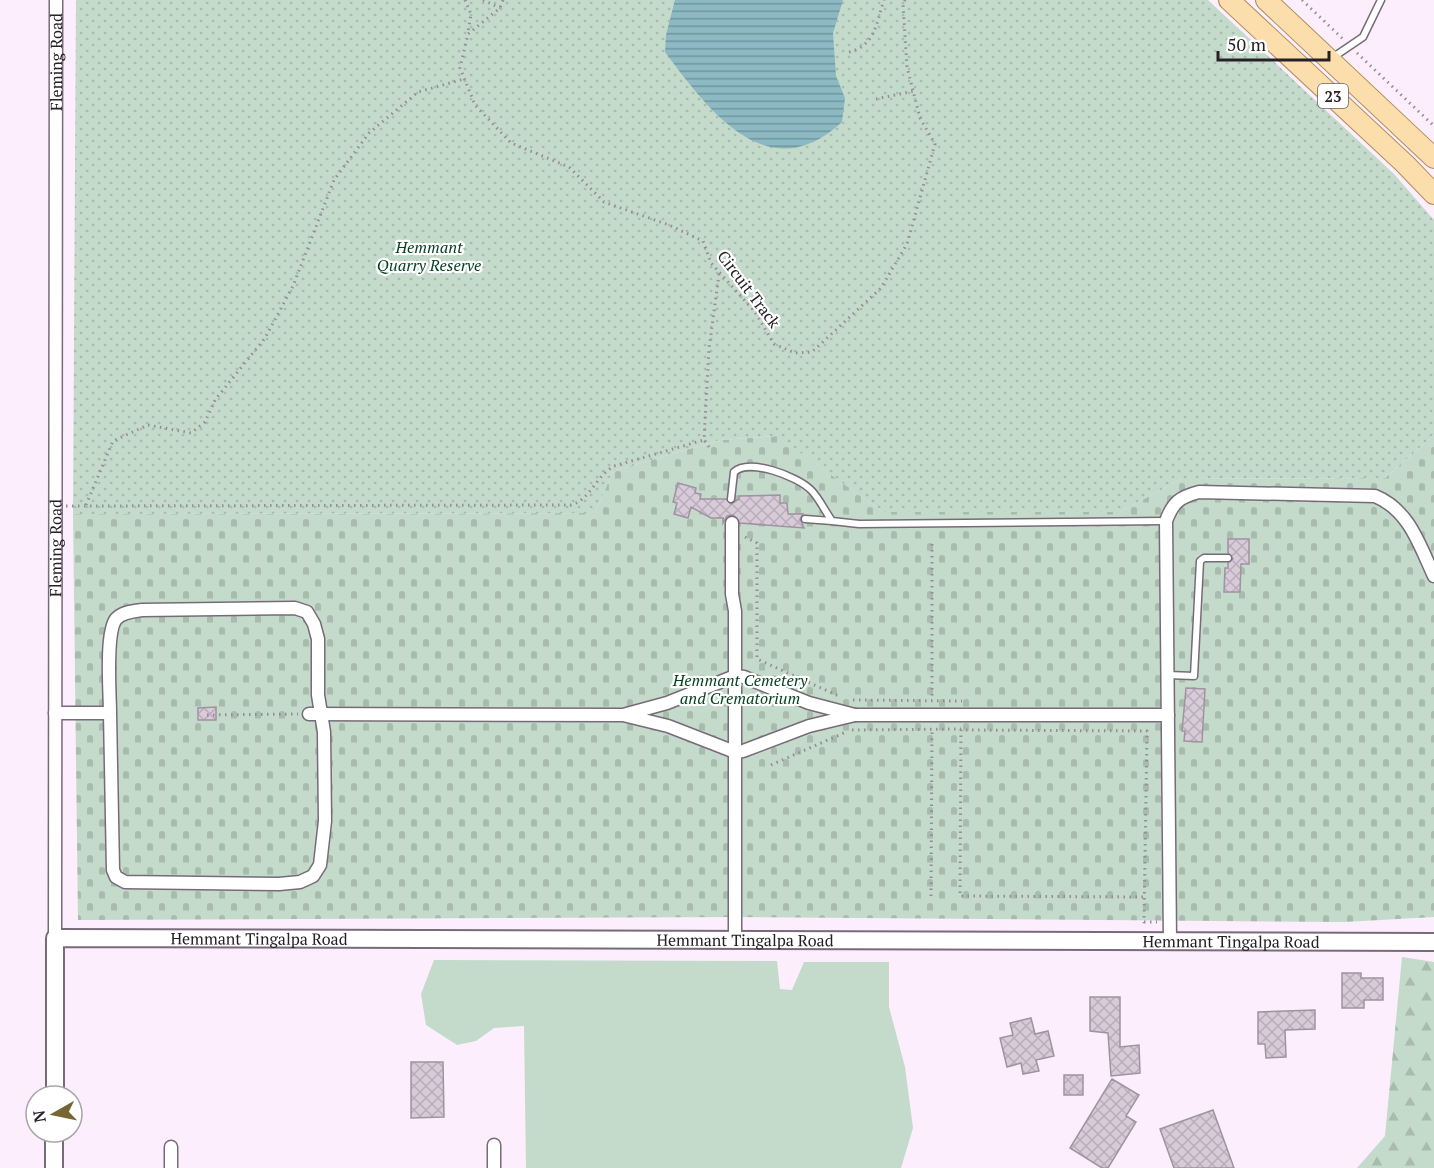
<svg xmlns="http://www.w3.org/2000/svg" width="1434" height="1168" viewBox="0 0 1434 1168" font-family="'PT Serif',serif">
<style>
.grass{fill:#c4daca}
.forest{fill:url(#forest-firs)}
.cemetery{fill:url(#cemetery-stones)}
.park{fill:url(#park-dots)}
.water{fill:url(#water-rules)}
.building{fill:url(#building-cross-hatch);stroke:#a093a1;stroke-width:1.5}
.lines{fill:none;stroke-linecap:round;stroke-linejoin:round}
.service-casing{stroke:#776b78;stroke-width:9}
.minor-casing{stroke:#776b78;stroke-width:15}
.tertiary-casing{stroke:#776b78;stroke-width:20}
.primary-casing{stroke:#b08e59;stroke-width:22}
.path{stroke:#958c96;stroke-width:3;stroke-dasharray:1.5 4.5;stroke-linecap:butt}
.service{stroke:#fff;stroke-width:6}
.minor{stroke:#fff;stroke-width:12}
.tertiary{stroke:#fff;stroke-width:16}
.primary{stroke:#fcdeac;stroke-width:20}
.labels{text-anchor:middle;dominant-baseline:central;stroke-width:4.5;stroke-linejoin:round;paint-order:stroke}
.shield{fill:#fff;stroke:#676467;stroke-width:1.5}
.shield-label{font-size:15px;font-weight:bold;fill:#262126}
.street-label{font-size:16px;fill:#262126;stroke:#fff}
.park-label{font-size:16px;font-style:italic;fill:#064122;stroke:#fff}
</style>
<defs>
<pattern id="forest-firs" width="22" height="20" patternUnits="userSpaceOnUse" patternTransform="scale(1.5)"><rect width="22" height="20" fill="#c4daca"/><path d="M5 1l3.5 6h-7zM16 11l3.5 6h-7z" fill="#a8bbad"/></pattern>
<pattern id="cemetery-stones" width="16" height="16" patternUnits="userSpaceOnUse" patternTransform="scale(1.5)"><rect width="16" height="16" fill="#c4daca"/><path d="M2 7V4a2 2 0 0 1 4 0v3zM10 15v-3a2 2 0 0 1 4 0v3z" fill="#a8bbad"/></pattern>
<pattern id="park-dots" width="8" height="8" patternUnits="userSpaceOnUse" patternTransform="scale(1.5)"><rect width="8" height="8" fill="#c4daca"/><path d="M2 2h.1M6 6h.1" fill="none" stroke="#a8bbad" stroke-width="1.8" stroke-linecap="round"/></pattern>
<pattern id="water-rules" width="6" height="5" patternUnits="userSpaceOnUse" patternTransform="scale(1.5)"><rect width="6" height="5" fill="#8cb9c3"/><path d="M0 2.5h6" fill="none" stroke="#72969e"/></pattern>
<pattern id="building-cross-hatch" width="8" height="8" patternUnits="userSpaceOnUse" patternTransform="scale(1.5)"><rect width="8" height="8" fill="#d8cad9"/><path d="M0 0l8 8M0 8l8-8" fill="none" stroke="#b9adba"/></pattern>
</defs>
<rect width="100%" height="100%" fill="#fceefd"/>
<path class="grass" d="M 434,960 L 777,961 L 780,989 L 792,990 L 804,962 L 889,962 L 889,1007 L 905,1067 L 913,1128 L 901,1168 L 526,1168 L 524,1026 L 494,1028 L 476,1041 L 457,1045 L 426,1025 L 421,994 Z"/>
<path class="forest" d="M 1402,957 L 1434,962 L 1434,1168 L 1357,1168 L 1385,1136 Z"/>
<path class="cemetery" d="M 1434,435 L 1434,917 L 1344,922 L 735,917 L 78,920 L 73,514 L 595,513 L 613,471 L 720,440 L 778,436 L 883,512 L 1120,512 L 1181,479 L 1385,478 Z"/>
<path class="park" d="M 76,0 L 1208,0 L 1394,174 L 1434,220 L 1434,435 L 1385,478 L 1181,479 L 1120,512 L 883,512 L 777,436 L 720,440 L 613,471 L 595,513 L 73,514 Z"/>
<path class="water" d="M 675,0 L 843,0 L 833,33 L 836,76 L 845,98 L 842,122 C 768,191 708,110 665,52 L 666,35 Z"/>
<path class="building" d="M 678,483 L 696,488 L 695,493 L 701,494 L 700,499 L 726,499 L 731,504 L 739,499 L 739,496 L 780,495 L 780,503 L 787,503 L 788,514 L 803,514 L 800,519 L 804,528 L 740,523 L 733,515 L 727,516 L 723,523 L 723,518 L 711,518 L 691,507 L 688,518 L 674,514 L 677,503 L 673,502 Z
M 1228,539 L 1249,539 L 1249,564 L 1241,564 L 1240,592 L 1224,592 L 1225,568 L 1228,568 L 1228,563 L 1233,559 L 1228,553 Z
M 1186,688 L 1205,689 L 1202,742 L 1184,741 L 1185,731 L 1182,731 Z
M 216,707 L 216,720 L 198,720 L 198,708 Z
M 1342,973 L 1361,973 L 1361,978 L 1383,978 L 1383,1000 L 1364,1000 L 1364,1008 L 1342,1008 Z
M 1090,997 L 1120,997 L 1120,1047 L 1139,1045 L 1140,1073 L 1111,1076 L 1108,1033 L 1090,1031 Z
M 1315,1010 L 1315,1029 L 1285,1030 L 1286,1057 L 1266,1058 L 1265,1044 L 1258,1044 L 1258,1012 Z
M 1031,1018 L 1035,1034 L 1048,1031 L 1054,1056 L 1036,1060 L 1039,1071 L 1023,1074 L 1021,1063 L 1007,1067 L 1000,1038 L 1013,1035 L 1010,1023 Z
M 411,1062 L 443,1062 L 444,1117 L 411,1118 Z
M 1064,1075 L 1083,1075 L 1083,1095 L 1064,1095 Z
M 1112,1079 L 1139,1095 L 1126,1116 L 1136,1122 L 1108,1168 L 1102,1168 L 1070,1148 Z
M 1213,1110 L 1234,1168 L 1174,1168 L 1160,1129 Z"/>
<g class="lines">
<defs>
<path id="service" d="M 1332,58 L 1363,37 L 1381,0
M 731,499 L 734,472 C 749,458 797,476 811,490 C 819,498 825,511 832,521 L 805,519
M 832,521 L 859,524 L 1166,521
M 1168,675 L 1194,676 L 1200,561 L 1204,558 L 1228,558"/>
<g id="minor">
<path d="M 732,523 L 732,594 L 735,611 L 735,941"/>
<path d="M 55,713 L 110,713 L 113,870 L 116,877 L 125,882 L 279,884 L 300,882 L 313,876 L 320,865 L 325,821 L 324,732 L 318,695 L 318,639 L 314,624 L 307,612 L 295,608 L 142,610 C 134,611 122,612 116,619 C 105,633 110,694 110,713"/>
<path d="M 309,714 L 623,715 L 668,726 L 735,752 L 743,751 L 809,726 L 855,715 L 809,703 L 744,677 L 735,676 L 667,703 L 623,715"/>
<path d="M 855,715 L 1168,715"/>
<path id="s1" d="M 55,938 L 56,0"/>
<path d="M 1170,941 L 1166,521 C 1173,502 1180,497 1199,492 L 1375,496 C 1409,510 1419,544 1434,576"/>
<path d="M 171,1147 L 171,1168"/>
<path d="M 494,1168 L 494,1145"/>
</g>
<g id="tertiary">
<path id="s2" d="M 55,1096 L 55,938 L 1434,942"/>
<path d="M 54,1168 L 54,1132"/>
</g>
<path id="primary" d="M 1229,0 L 1405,164 L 1434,194
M 1266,0 L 1434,158"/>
</defs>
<use href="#service" class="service-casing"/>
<use href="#minor" class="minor-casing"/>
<use href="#tertiary" class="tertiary-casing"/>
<use href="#primary" class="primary-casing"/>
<path class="path" d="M 465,0 L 471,14 L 468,32
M 483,0 L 500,8
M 503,0 L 500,8 L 468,34 L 460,68 L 475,105 L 511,143 L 569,167 L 604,202 L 669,225 L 703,241 L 711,263 L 755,312 L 774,344 L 795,353 L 812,352 L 881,288 L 907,244 L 935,144 L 920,118 L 907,67 L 903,5 L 905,0
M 1302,0 L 1344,40
M 849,52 C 876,45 876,23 884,0
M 1357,53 L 1434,126
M 876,99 L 914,91
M 709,447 L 704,440 L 709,349 L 719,274
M 86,505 L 113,441 L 148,425 L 191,433 L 205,422 L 215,400 L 265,338 L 293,286 L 334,180 L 369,133 L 418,92 L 464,79
M 66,506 L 571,505 C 590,500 596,476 614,466 L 704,440
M 745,537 L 757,543 L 757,659 L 841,697
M 932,544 L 932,700
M 853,700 L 962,701
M 207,715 L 298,714
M 852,730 L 961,729
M 771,765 L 846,732
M 931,896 L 932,730
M 1143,897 L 960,896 L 961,730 L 1147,731 L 1144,922 L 1157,922"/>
<use href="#service" class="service"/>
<use href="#minor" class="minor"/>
<use href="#tertiary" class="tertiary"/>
<use href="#primary" class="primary"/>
</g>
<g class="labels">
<rect class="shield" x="1318" y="84" width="30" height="24" rx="4.5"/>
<g class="shield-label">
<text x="1333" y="96">23</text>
</g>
<g class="street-label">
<text stroke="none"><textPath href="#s1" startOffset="876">Fleming Road</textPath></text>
<text transform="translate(749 289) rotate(53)">Circuit Track</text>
<text stroke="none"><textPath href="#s1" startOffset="390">Fleming Road</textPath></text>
<text stroke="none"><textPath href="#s2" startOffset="362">Hemmant Tingalpa Road</textPath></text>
<text stroke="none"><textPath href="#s2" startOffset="848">Hemmant Tingalpa Road</textPath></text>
<text stroke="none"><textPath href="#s2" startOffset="1334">Hemmant Tingalpa Road</textPath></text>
</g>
<g class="park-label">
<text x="429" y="247">Hemmant<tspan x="429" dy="18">Quarry Reserve</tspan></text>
<text x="740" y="680">Hemmant Cemetery<tspan x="740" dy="18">and Crematorium</tspan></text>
</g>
</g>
<g transform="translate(54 1114) rotate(261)"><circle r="28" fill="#ffffff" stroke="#a8a6a8" stroke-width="1.5"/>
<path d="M0-4.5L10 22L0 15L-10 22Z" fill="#776634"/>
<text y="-9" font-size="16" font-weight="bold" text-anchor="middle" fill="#262126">N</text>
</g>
<path d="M1218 51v9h111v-9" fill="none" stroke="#262126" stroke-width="3"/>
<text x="1227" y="51" font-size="18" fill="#262126" stroke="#ffffff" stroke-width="4.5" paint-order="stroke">50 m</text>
</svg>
